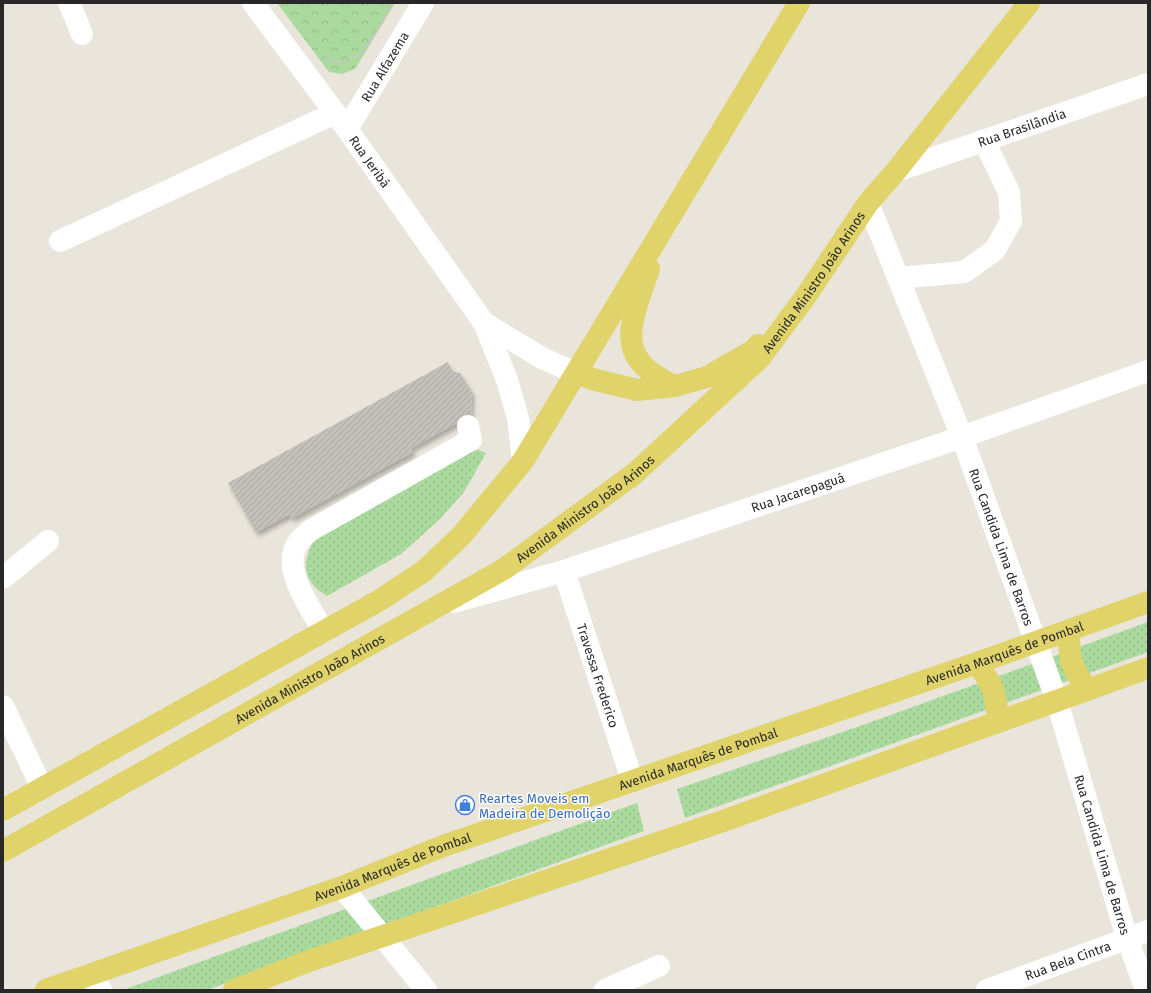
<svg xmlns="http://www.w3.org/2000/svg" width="1151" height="993" viewBox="0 0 1151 993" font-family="'Fira Sans',sans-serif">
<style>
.grass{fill:url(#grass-dots)}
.park{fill:url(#park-crowns)}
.building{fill:url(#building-hatch);filter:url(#shadow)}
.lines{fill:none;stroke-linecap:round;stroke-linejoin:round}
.path{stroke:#c7c7c7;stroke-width:2.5;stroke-dasharray:3 2;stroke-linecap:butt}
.minor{stroke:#fff;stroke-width:22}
.major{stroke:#e0d36a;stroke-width:22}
.labels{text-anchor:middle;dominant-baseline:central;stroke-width:3;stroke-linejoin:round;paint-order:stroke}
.street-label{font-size:13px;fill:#282828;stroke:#fff}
.shop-label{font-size:13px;fill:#366cbe;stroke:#fff;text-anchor:start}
</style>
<defs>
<pattern id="grass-dots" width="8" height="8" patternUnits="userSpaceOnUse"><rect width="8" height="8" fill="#aada9e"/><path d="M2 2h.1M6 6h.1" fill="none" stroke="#92bb88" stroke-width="1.8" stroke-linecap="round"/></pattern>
<pattern id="park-crowns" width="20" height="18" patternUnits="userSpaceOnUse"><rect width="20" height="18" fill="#aada9e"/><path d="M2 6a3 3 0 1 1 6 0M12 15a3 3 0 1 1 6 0" fill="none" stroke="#92bb88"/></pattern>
<pattern id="building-hatch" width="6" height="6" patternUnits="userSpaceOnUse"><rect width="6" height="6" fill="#c4c1bb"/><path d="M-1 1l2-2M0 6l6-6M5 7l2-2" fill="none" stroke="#a8a6a1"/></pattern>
<filter id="shadow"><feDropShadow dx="2.5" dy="4.5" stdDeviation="2" flood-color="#0004"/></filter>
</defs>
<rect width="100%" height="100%" fill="#e9e5db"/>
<path class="grass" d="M 474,448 L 486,453 L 464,492 L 440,519 L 401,554 L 327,596 C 300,580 302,561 316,536 Z
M 1148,622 L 1148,652 L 685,818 L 677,789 L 860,726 Z
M 637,803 L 644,831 L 207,990 L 123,990 Z"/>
<path class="park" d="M 277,3 L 395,3 L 355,69 L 342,74 L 329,72 Z"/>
<path class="building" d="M 448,362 L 452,371 L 460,373 L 472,392 L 471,415 L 411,448 L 413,452 L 292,518 L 290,514 L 256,532 L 228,483 Z"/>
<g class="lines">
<path class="path" d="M 325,58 C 335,66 356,59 364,49 C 376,36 383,18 392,3"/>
<g class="minor">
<path d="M 69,3 L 82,34"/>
<path id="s1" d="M 253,3 L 347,129 L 484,323 L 507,380 L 518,418 L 523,461"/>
<path id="s2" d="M 347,129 L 423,3"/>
<path id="s3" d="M 896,171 L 1148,84"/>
<path id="s4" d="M 868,203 L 962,437 L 1057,701 L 1127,938 L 1146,990"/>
<path d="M 60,241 L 335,113"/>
<path d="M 898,278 L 964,272 L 995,250 L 1011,221 L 1009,192 L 984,141"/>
<path d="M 484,323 L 542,358 L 576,373"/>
<path id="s5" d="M 564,571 L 632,780"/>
<path d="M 3,578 L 48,541"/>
<path id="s6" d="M 454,602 L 564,571 L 962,437 L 1148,371"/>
<path d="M 323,631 C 311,608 279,567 299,541 C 303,537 307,533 311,530 L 471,440 L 468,426"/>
<path d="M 3,706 L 42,788"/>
<path d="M 342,887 L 426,990"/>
<path d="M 90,975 L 101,990"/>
<path d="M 605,990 L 659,966"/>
<path id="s7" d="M 987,990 L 1148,931"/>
</g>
<g class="major">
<path d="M 649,269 C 631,323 611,358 675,386 L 707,377 L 754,350 L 758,345"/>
<path d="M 576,373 L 592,379 L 637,390 L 675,386"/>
<path d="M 1069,631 C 1069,661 1070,665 1087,689"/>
<path d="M 977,663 C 994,686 996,694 998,722"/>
<path d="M 3,810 L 380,600 L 424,571 L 461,536 L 523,461 L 799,3"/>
<path id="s8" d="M 3,851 L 504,569 L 634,474 L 760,358 L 806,296 L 868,203 L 896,171 L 1029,3"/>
<path id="s9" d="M 46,990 L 342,887 L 443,846 L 977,663 L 1148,602"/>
<path d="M 234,990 L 306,962 L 723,821 L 1148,668"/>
</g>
</g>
<defs>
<symbol id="shop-ring" viewBox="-11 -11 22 22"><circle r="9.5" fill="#fff" stroke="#3f7fe0" stroke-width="1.5"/><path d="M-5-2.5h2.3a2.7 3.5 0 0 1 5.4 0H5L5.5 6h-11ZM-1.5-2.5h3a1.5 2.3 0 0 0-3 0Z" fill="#3f7fe0"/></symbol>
</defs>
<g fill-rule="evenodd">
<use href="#shop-ring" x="454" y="794" width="22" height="22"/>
</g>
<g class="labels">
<g class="street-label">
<text stroke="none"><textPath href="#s2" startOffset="73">Rua Alfazema</textPath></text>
<text stroke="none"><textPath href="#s3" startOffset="133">Rua Brasilândia</textPath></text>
<text stroke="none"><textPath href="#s1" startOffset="197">Rua Jeribá</textPath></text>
<text stroke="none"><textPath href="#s8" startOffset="1000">Avenida Ministro João Arinos</textPath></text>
<text stroke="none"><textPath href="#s6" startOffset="361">Rua Jacarepaguá</textPath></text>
<text stroke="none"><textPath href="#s8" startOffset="676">Avenida Ministro João Arinos</textPath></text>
<text stroke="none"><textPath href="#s4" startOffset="369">Rua Candida Lima de Barros</textPath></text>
<text stroke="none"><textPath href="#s9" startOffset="1016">Avenida Marquês de Pombal</textPath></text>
<text stroke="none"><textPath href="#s5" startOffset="110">Travessa Frederico</textPath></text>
<text stroke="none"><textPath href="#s8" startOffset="352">Avenida Ministro João Arinos</textPath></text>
<text stroke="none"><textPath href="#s9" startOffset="692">Avenida Marquês de Pombal</textPath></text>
<text stroke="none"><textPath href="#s4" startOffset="693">Rua Candida Lima de Barros</textPath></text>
<text stroke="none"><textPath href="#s9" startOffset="368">Avenida Marquês de Pombal</textPath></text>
<text stroke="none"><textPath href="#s7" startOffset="86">Rua Bela Cintra</textPath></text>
</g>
<g class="shop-label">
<text x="479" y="798">Reartes Moveis em<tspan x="479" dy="15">Madeira de Demolição</tspan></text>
</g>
</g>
<rect width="1151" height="993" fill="none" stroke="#282828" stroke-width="8"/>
</svg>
